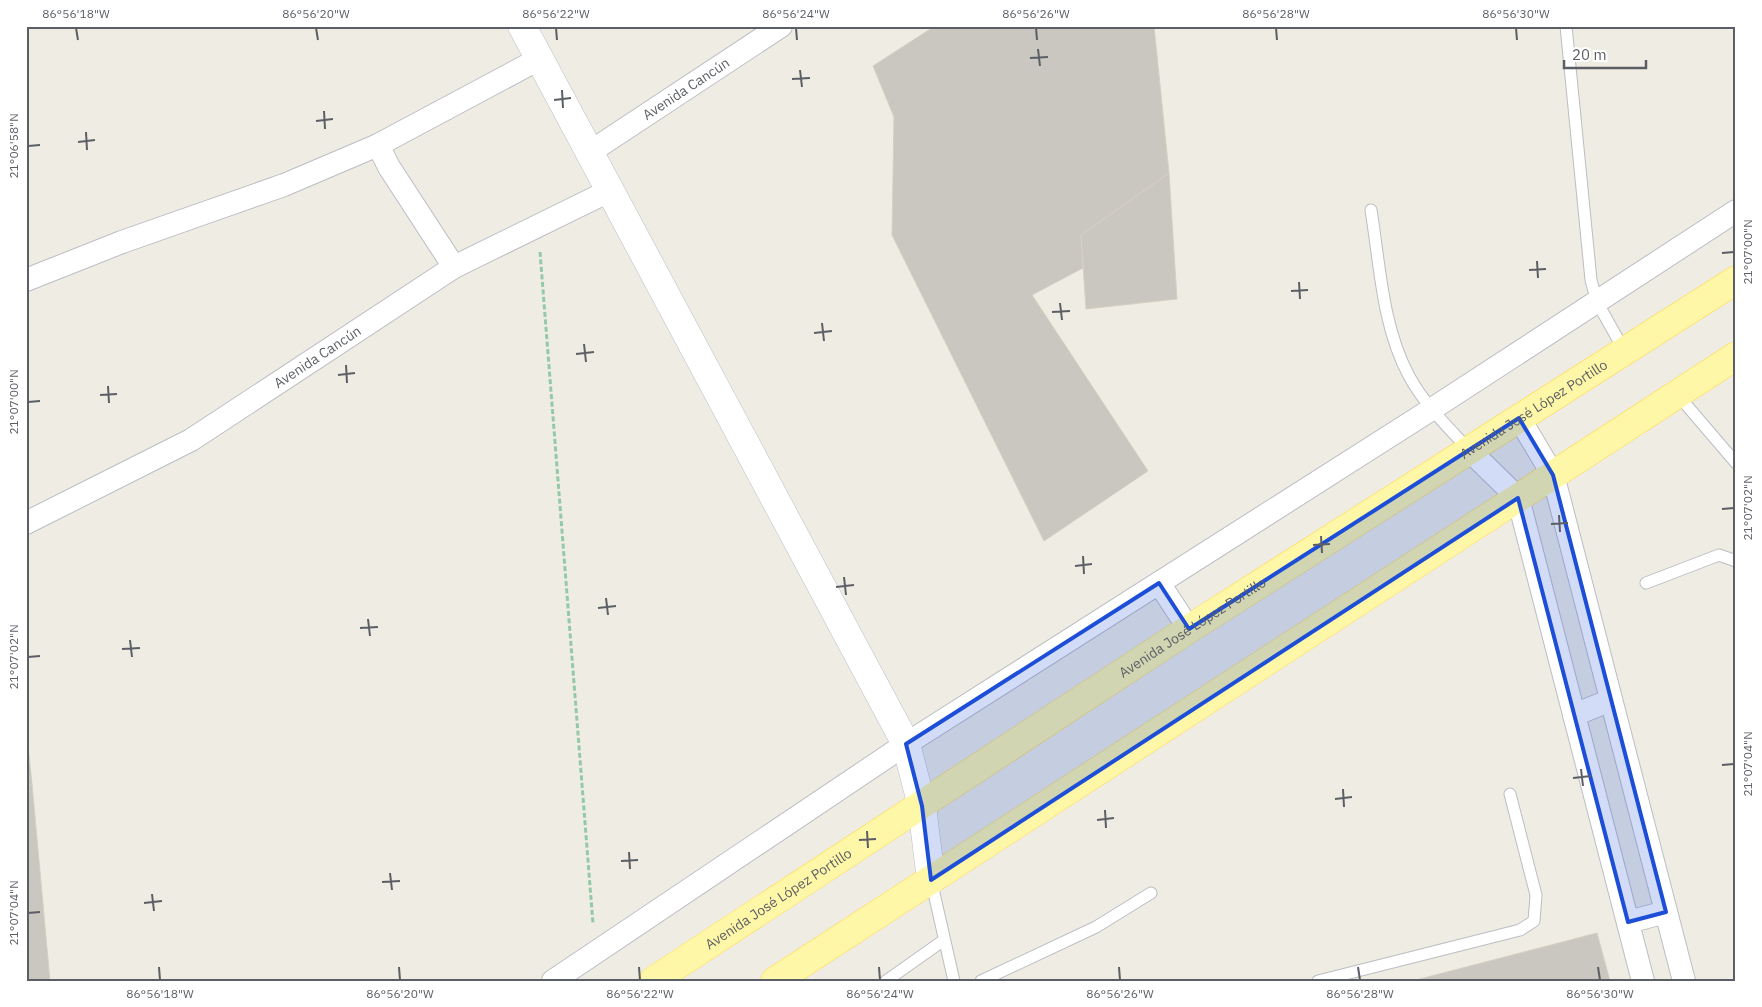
<svg xmlns="http://www.w3.org/2000/svg" width="1762" height="1007" viewBox="0 0 1762 1007" font-family="'IBM Plex Sans',sans-serif">
<style>
.building{fill:#cac7c0;stroke:#d5d0c0}
.lines{fill:none;stroke-linecap:round;stroke-linejoin:round}
.lane-casing{stroke:#bbbdc3;stroke-width:13}
.street-casing{stroke:#bbbdc3;stroke-width:24}
.secondary-casing{stroke:#bbbec6;stroke-width:29}
.primary-casing{stroke:#ffd84c;stroke-width:29}
.path{stroke:#93c9a7;stroke-width:3;stroke-dasharray:5 2.5;stroke-linecap:butt}
.lane{stroke:#fff;stroke-width:11}
.street{stroke:#fff;stroke-width:22}
.secondary{stroke:#fff;stroke-width:28}
.primary{stroke:#fff7a8;stroke-width:28}
.marked{fill:#1d4ed8;fill-opacity:0.2;stroke:#1d4ed8;stroke-width:4;stroke-linejoin:round}
.ticks{fill:none;stroke:#5b5f65;stroke-width:2}
.labels{text-anchor:middle;dominant-baseline:central;stroke-width:5;stroke-linejoin:round;paint-order:stroke}
.street-label{font-size:14px;fill:#5b5f65;stroke:#fff}
.neatline{fill:none;stroke:#5b5f65;stroke-width:2}
.ticks-label{font-size:12px;text-anchor:middle;fill:#5b5f65}
</style>
<rect width="100%" height="100%" fill="#efede3"/>
<path class="building" d="M 935,26 L 1154,26 L 1169,173 L 1081,235 L 1083,268 L 1032,295 L 1148,471 L 1044,541 L 892,235 L 894,117 L 873,66 Z
M 1169,173 L 1177,299 L 1086,309 L 1081,235 Z
M 26,727 L 32,784 L 26,788 Z
M 32,784 L 50,981 L 26,981 L 26,788 Z
M 1597,933 L 1610,981 L 1412,981 Z"/>
<g class="lines">
<defs>
<path id="lane" d="M 1566,26 L 1591,280 L 1597,302 L 1625,352
M 1371,210 C 1380,265 1382,326 1409,376 C 1424,404 1448,427 1469,450
M 1677,394 L 1736,463
M 1646,583 L 1719,555 L 1736,561
M 931,880 L 954,981
M 886,981 L 944,940
M 981,981 L 1096,927 L 1151,893
M 1318,981 L 1520,930 L 1534,921 L 1536,895 L 1510,794"/>
<g id="street">
<path d="M 378,145 L 389,167 L 454,267"/>
<path id="s1" d="M 590,152 L 781,26"/>
<path d="M 26,280 L 122,242 L 284,185 L 378,145 L 539,59"/>
<path d="M 1519,418 L 1553,475 L 1684,981"/>
<path d="M 1469,450 L 1518,498 L 1643,981"/>
<path id="s2" d="M 26,523 L 191,440 L 454,267 L 609,191"/>
<path d="M 1159,583 L 1189,629"/>
<path d="M 1574,715 L 1611,700"/>
<path d="M 1628,922 L 1666,912"/>
<path d="M 553,981 L 906,744 L 1432,409 L 1736,211"/>
</g>
<path id="secondary" d="M 522,26 L 906,744 L 922,806 L 931,880"/>
<g id="primary">
<path id="s3" d="M 653,981 L 1189,629 L 1736,280"/>
<path d="M 775,981 L 1736,356"/>
</g>
</defs>
<use href="#lane" class="lane-casing"/>
<use href="#street" class="street-casing"/>
<use href="#secondary" class="secondary-casing"/>
<use href="#primary" class="primary-casing"/>
<path class="path" d="M 540,252 L 593,924"/>
<use href="#lane" class="lane"/>
<use href="#street" class="street"/>
<use href="#secondary" class="secondary"/>
<use href="#primary" class="primary"/>
</g>
<path class="marked" d="M 1519,418 L 1553,475 L 1666,912 L 1628,922 L 1518,498 L 931,880 L 922,806 L 906,744 L 1159,583 L 1189,629 Z"/>
<path class="ticks" d="M 76,28 L 78,40M 316,28 L 318,40M 556,28 L 557,40M 796,28 L 797,40M 1036,28 L 1037,40M 1276,28 L 1277,40M 1516,28 L 1517,40M 1038,49 L 1040,66M 1030,58 L 1048,57M 800,70 L 802,87M 792,79 L 810,78M 562,90 L 563,108M 554,100 L 571,98M 324,111 L 325,129M 316,121 L 333,119M 86,132 L 87,150M 78,142 L 95,140M 28,146 L 40,145M 1722,253 L 1734,252M 1537,261 L 1538,278M 1529,270 L 1546,269M 1299,282 L 1300,299M 1291,291 L 1308,290M 1060,303 L 1062,320M 1052,312 L 1070,311M 822,323 L 824,341M 814,333 L 832,331M 584,344 L 586,362M 576,354 L 594,352M 346,365 L 347,383M 338,375 L 355,373M 108,386 L 109,403M 100,395 L 117,394M 28,402 L 40,401M 1722,509 L 1734,508M 1559,515 L 1560,532M 1551,524 L 1568,523M 1321,536 L 1322,553M 1313,545 L 1330,544M 1083,556 L 1084,574M 1075,566 L 1092,564M 844,577 L 846,595M 836,587 L 854,585M 606,598 L 608,615M 598,608 L 616,606M 368,619 L 370,636M 360,628 L 378,627M 130,640 L 132,657M 122,649 L 140,648M 28,657 L 40,656M 1722,765 L 1734,764M 1581,769 L 1583,786M 1573,778 L 1591,776M 1343,789 L 1344,807M 1335,799 L 1352,797M 1105,810 L 1106,828M 1097,820 L 1114,818M 867,831 L 868,848M 859,840 L 876,839M 629,852 L 630,869M 621,861 L 638,860M 390,873 L 392,890M 382,882 L 400,881M 152,894 L 154,911M 144,903 L 162,901M 28,913 L 40,912M 159,967 L 160,980M 399,967 L 400,980M 639,967 L 640,980M 879,967 L 880,980M 1119,967 L 1120,980M 1358,967 L 1360,980M 1598,967 L 1600,980"/>
<g class="labels">
<g class="street-label">
<text stroke="none"><textPath href="#s1" startOffset="115">Avenida Cancún</textPath></text>
<text stroke="none"><textPath href="#s2" startOffset="336">Avenida Cancún</textPath></text>
<text stroke="none"><textPath href="#s3" startOffset="1050">Avenida José López Portillo</textPath></text>
<text stroke="none"><textPath href="#s3" startOffset="645">Avenida José López Portillo</textPath></text>
<text stroke="none"><textPath href="#s3" startOffset="150">Avenida José López Portillo</textPath></text>
</g>
</g>
<rect width="1762" height="1007" fill="none" stroke="#ffffff" stroke-width="55"/>
<path d="M1564 60v8h82v-8" fill="none" stroke="#5b5f65" stroke-width="2.5"/>
<text x="1572" y="60" font-size="15" fill="#5b5f65" stroke="#ffffff" stroke-width="4" paint-order="stroke">20 m</text>
<rect x="28" y="28" width="1706" height="952" class="neatline"/>
<g class="ticks-label">
<text x="76" y="18">86°56'18"W</text>
<text x="316" y="18">86°56'20"W</text>
<text x="556" y="18">86°56'22"W</text>
<text x="796" y="18">86°56'24"W</text>
<text x="1036" y="18">86°56'26"W</text>
<text x="1276" y="18">86°56'28"W</text>
<text x="1516" y="18">86°56'30"W</text>
<text transform="translate(14 146) rotate(-90)" y="4">21°06'58"N</text>
<text transform="translate(1748 252) rotate(-90)" y="4">21°07'00"N</text>
<text transform="translate(14 402) rotate(-90)" y="4">21°07'00"N</text>
<text transform="translate(1748 508) rotate(-90)" y="4">21°07'02"N</text>
<text transform="translate(14 657) rotate(-90)" y="4">21°07'02"N</text>
<text transform="translate(1748 764) rotate(-90)" y="4">21°07'04"N</text>
<text transform="translate(14 913) rotate(-90)" y="4">21°07'04"N</text>
<text x="160" y="998">86°56'18"W</text>
<text x="400" y="998">86°56'20"W</text>
<text x="640" y="998">86°56'22"W</text>
<text x="880" y="998">86°56'24"W</text>
<text x="1120" y="998">86°56'26"W</text>
<text x="1360" y="998">86°56'28"W</text>
<text x="1600" y="998">86°56'30"W</text>
</g>
</svg>
